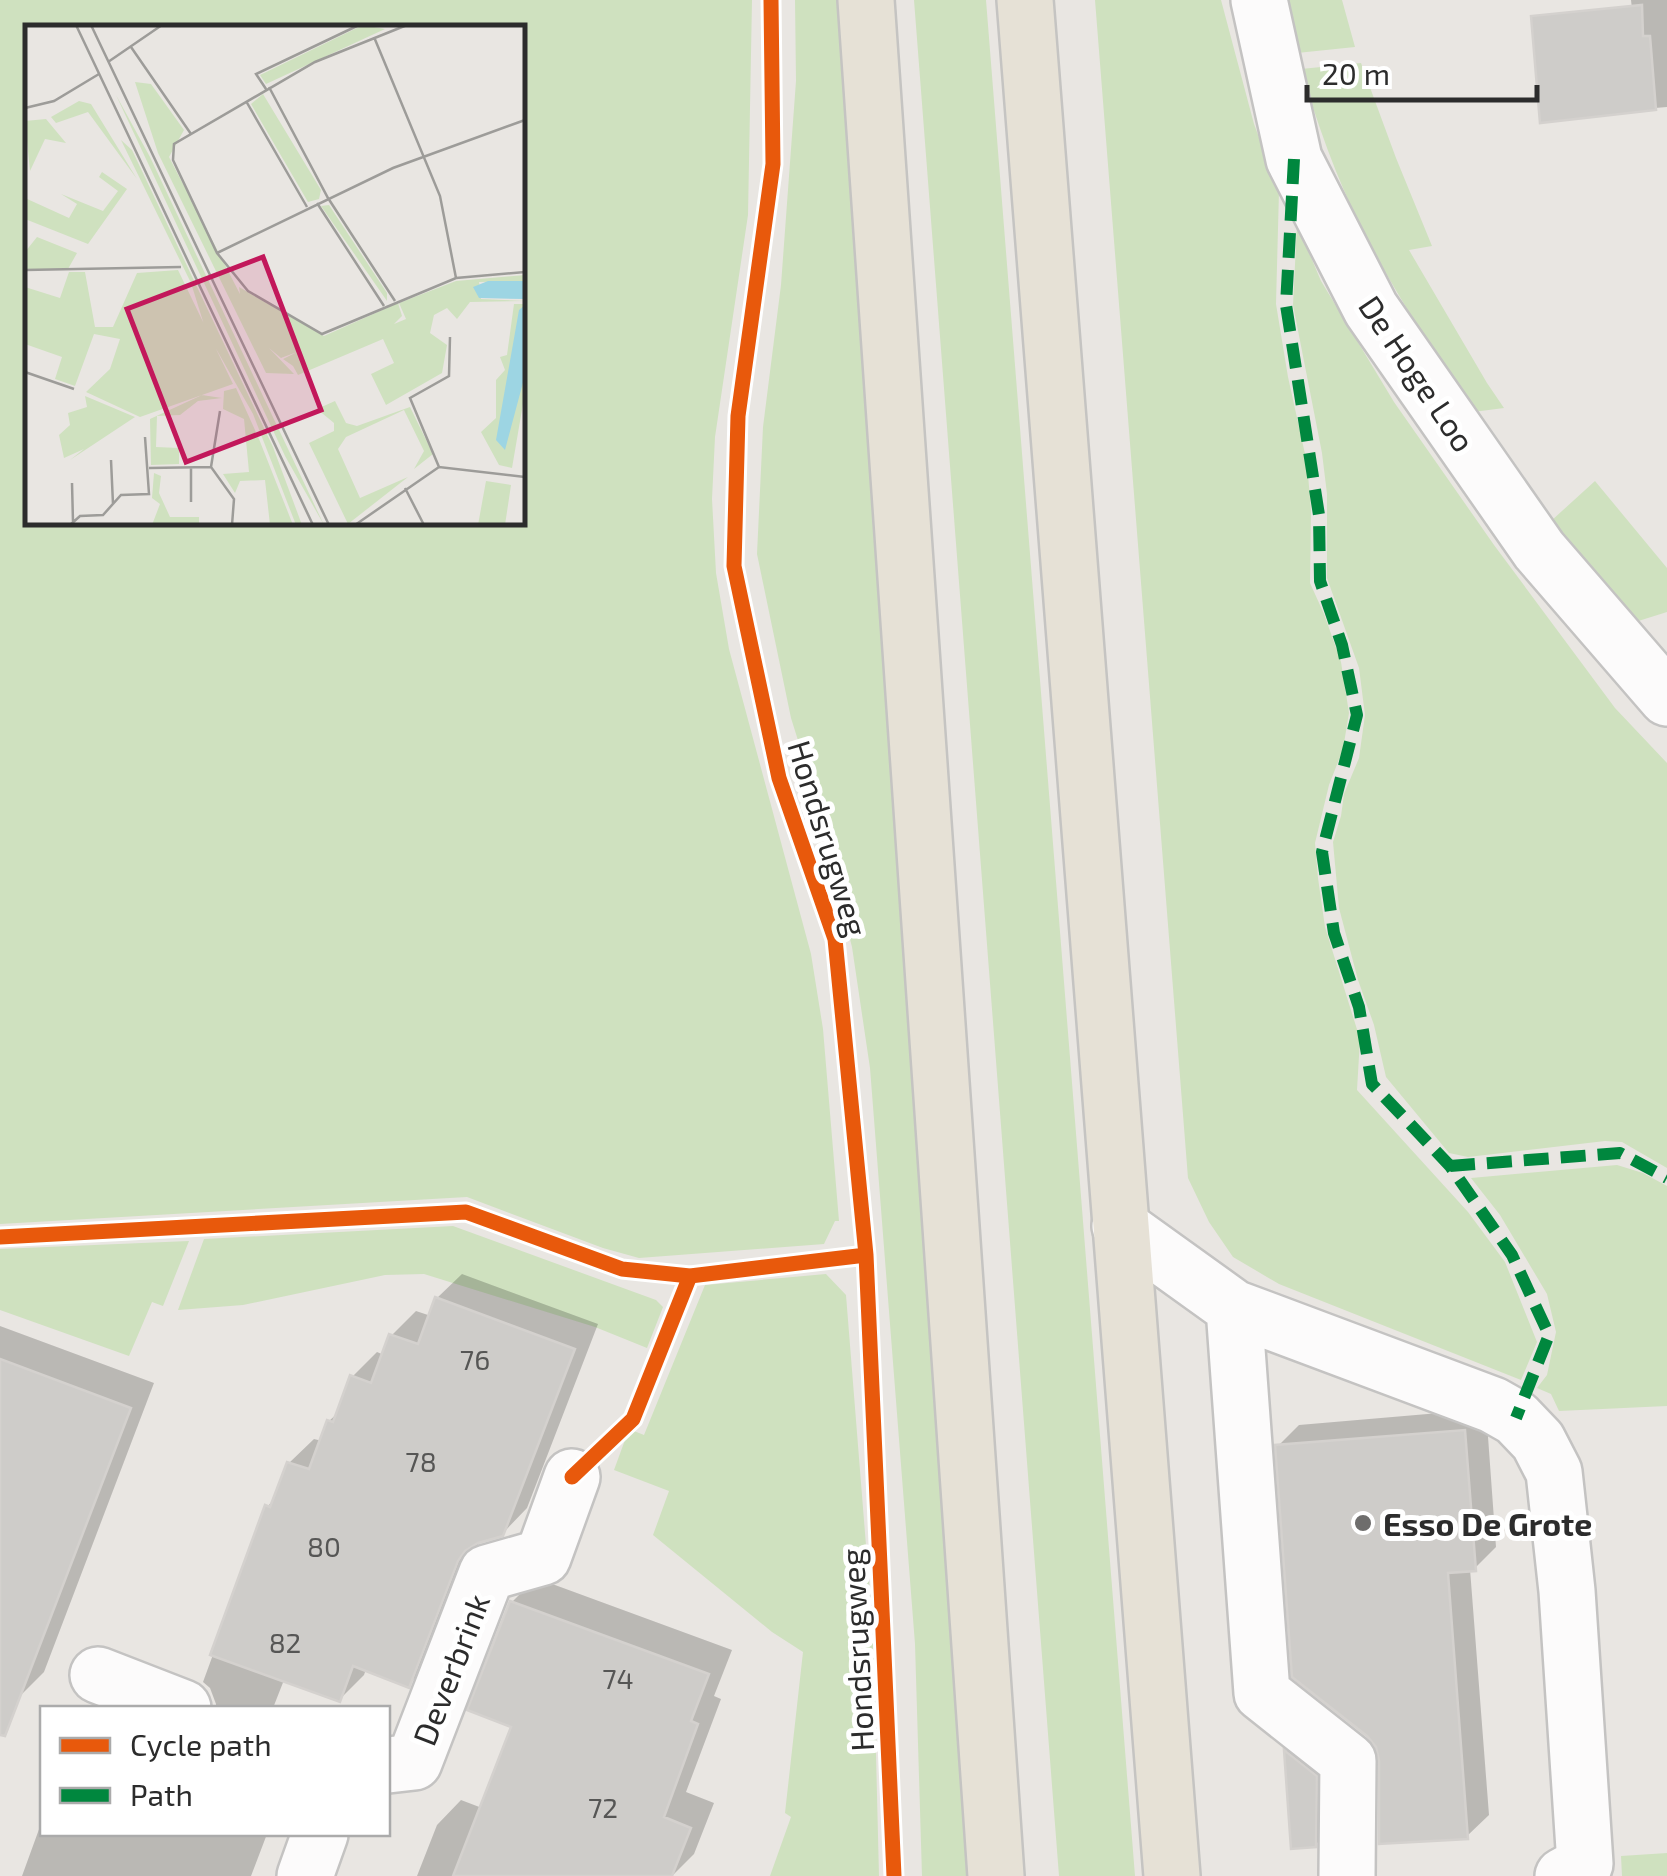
<svg xmlns="http://www.w3.org/2000/svg" width="1667" height="1876" viewBox="0 0 1667 1876" font-family="'Exo 2',sans-serif">
<style>
.green{fill:#cfe1bf;fill-rule:evenodd}
.shadow{fill:#0003}
.building{fill:#ceccc9;stroke:#d4d1ce;stroke-width:2.5}
.lines{fill:none;stroke-linecap:round;stroke-linejoin:round}
.minor-casing{stroke:#c4c3c2;stroke-width:60}
.major-casing{stroke:#c5c4c2;stroke-width:60}
.minor{stroke:#fcfbfb;stroke-width:55}
.major{stroke:#e6e1d6;stroke-width:55}
.quiet{stroke:#00873e;stroke-width:12;stroke-dasharray:25 12;stroke-linecap:butt}
.cycleway-casing{stroke:#fff;stroke-width:21}
.cycleway{stroke:#e8590c;stroke-width:15}
.poi-dot{fill:#6e6d6c;stroke:#fff;stroke-width:4}
.labels{text-anchor:middle;dominant-baseline:central;stroke-width:10;stroke-linejoin:round;paint-order:stroke}
.number-label{font-size:28px;fill:#565655}
.street-label{font-size:32px;fill:#2c2c2c;stroke:#fff}
.poi-label{font-size:32px;font-weight:bold;fill:#2c2c2c;stroke:#fff;text-anchor:start}
.inset-road{fill:none;stroke:#9d9c99;stroke-width:2.5}
.view{fill:#c2185b;fill-opacity:0.15;stroke:#c2185b;stroke-width:5}
.inset-edge{fill:none;stroke:#2c2c2c;stroke-width:5}
</style>
<rect width="100%" height="100%" fill="#e9e6e2"/>
<path class="green" d="M 0,0 L 752,0 L 748,215 L 715,437 L 712,499 L 716,573 L 729,649 L 811,954 L 823,1029 L 839,1221 L 835,1221 L 824,1244 L 639,1258 L 603,1248 L 467,1197 L 0,1224 ZM 28,28 L 522,28 L 522,522 L 28,522 Z
M 795,0 L 837,0 L 898,840 L 979,1876 L 922,1876 L 915,1644 L 870,1068 L 852,947 L 807,769 L 791,718 L 757,554 L 763,427 L 781,285 L 796,81 Z
M 914,0 L 986,0 L 1135,1876 L 1059,1876 Z
M 1095,0 L 1221,0 L 1254,124 L 1279,191 L 1276,304 L 1288,377 L 1307,463 L 1311,510 L 1310,583 L 1324,614 L 1341,662 L 1349,713 L 1343,749 L 1329,785 L 1315,843 L 1318,878 L 1325,927 L 1360,1039 L 1357,1090 L 1468,1212 L 1505,1262 L 1537,1342 L 1521,1380 L 1279,1284 L 1233,1257 L 1209,1222 L 1188,1178 Z
M 1284,0 L 1342,0 L 1355,47 L 1297,53 Z
M 1361,63 L 1396,158 L 1432,246 L 1409,250 L 1487,383 L 1504,408 L 1473,412 C 1434,352 1394,292 1361,227 C 1336,177 1317,123 1301,69 Z
M 1297,224 L 1321,281 L 1394,402 L 1494,545 L 1615,708 L 1667,763 L 1667,1168 L 1622,1142 L 1605,1141 L 1468,1157 L 1449,1153 L 1386,1077 L 1374,1025 L 1358,980 L 1339,908 L 1333,842 L 1341,816 L 1344,794 L 1359,758 L 1365,715 L 1359,668 L 1327,578 L 1327,494 L 1322,453 L 1293,305 Z
M 1595,481 L 1667,568 L 1667,612 L 1632,623 L 1551,521 Z
M 1617,1165 L 1643,1173 L 1667,1186 L 1667,1406 L 1559,1411 L 1551,1394 L 1537,1388 L 1547,1375 L 1556,1332 L 1547,1294 L 1500,1215 L 1471,1178 Z
M 453,1226 L 656,1300 L 663,1307 L 647,1348 L 595,1327 L 424,1274 L 385,1275 L 243,1305 L 178,1310 L 204,1239 Z
M 189,1241 L 163,1306 L 152,1302 L 129,1356 L 0,1310 L 0,1249 Z
M 826,1274 L 846,1295 L 873,1633 L 879,1876 L 770,1876 L 791,1817 L 785,1813 L 803,1652 L 772,1632 L 653,1535 L 669,1491 L 614,1470 L 629,1429 L 644,1435 L 705,1285 Z
M 1667,1853 L 1667,1876 L 1622,1876 L 1621,1856 Z"/>
<path class="shadow" d="M 1631,0 L 1667,0 L 1667,107 L 1643,109 Z
M 462,1274 L 598,1324 L 527,1508 L 502,1534 L 480,1540 L 433,1660 L 408,1685 L 366,1669 L 364,1675 L 339,1700 L 284,1680 L 273,1708 L 216,1708 L 216,1704 L 210,1688 L 203,1682 L 267,1507 L 277,1496 L 289,1463 L 314,1439 L 322,1441 L 329,1421 L 340,1411 L 352,1377 L 377,1352 L 384,1355 L 391,1336 L 416,1311 L 431,1316 L 437,1298 Z
M 0,1326 L 154,1383 L 44,1672 L 19,1697 L 0,1689 Z
M 1486,1409 L 1496,1547 L 1475,1568 L 1470,1569 L 1489,1815 L 1467,1836 L 1382,1761 L 1278,1446 L 1299,1425 Z
M 536,1578 L 732,1650 L 714,1696 L 721,1699 L 686,1792 L 714,1803 L 694,1854 L 672,1876 L 417,1876 L 437,1825 L 461,1800 L 482,1808 L 514,1725 L 512,1602 Z
M 1298,1740 L 1328,1764 L 1327,1833 L 1315,1845 L 1293,1846 L 1287,1751 Z
M 42,1821 L 42,1834 L 267,1834 L 251,1876 L 22,1876 Z"/>
<path class="building" d="M 1642,5 L 1643,36 L 1650,36 L 1656,110 L 1540,123 L 1531,16 Z
M 435,1297 L 575,1349 L 503,1536 L 478,1543 L 465,1551 L 458,1561 L 409,1688 L 353,1666 L 340,1702 L 210,1655 L 265,1505 L 270,1507 L 287,1462 L 309,1469 L 327,1420 L 333,1422 L 350,1375 L 371,1383 L 389,1334 L 418,1344 Z
M 0,1359 L 131,1408 L 5,1736 L 0,1735 Z
M 1465,1430 L 1476,1571 L 1448,1573 L 1468,1839 L 1379,1844 L 1379,1761 L 1376,1747 L 1367,1736 L 1292,1677 L 1275,1445 Z
M 510,1601 L 709,1674 L 691,1721 L 698,1724 L 664,1817 L 691,1828 L 672,1876 L 453,1876 L 511,1727 L 467,1710 Z
M 1284,1750 L 1317,1776 L 1316,1847 L 1291,1849 Z"/>
<g class="lines">
<defs>
<path id="minor" d="M 1259,0 L 1294,159 L 1371,309 L 1539,550 L 1667,698
M 1120,1226 L 1234,1308 L 1262,1693 L 1348,1761 L 1347,1876
M 1234,1308 L 1493,1405 L 1516,1418 L 1538,1441 L 1554,1472 L 1567,1591 L 1585,1864 L 1563,1876
M 98,1675 L 183,1708
M 388,1765 L 414,1762 L 487,1573 L 543,1557 L 572,1477
M 305,1876 L 320,1834"/>
<path id="major" d="M 866,0 L 996,1876
M 1025,0 L 1172,1876"/>
</defs>
<use href="#minor" class="minor-casing"/>
<use href="#major" class="major-casing"/>
<use href="#minor" class="minor"/>
<use href="#major" class="major"/>
<path class="quiet" d="M 1294,159 L 1286,305 L 1319,515 L 1320,581 L 1342,645 L 1357,715 L 1322,852 L 1334,933 L 1359,1007 L 1372,1084 L 1450,1166 L 1512,1255 L 1549,1335 L 1516,1418
M 1450,1166 L 1620,1153 L 1667,1178"/>
<defs>
<path id="cycleway" d="M 771,0 L 773,164 L 738,416 L 734,566 L 779,778 L 835,939 L 866,1255 L 894,1876
M 0,1237 L 466,1212 L 622,1269 L 690,1276 L 866,1255
M 572,1477 L 633,1419 L 690,1276"/>
</defs>
<use href="#cycleway" class="cycleway-casing"/>
<use href="#cycleway" class="cycleway"/>
</g>
<circle class="poi-dot" cx="1363" cy="1523" r="10"/>
<g class="labels">
<g class="number-label">
<text x="475" y="1359">76</text>
<text x="421" y="1461">78</text>
<text x="324" y="1546">80</text>
<text x="285" y="1642">82</text>
<text x="618" y="1678">74</text>
<text x="603" y="1807">72</text>
</g>
<g class="street-label">
<text transform="translate(1418 373) rotate(56)">De Hoge Loo</text>
<text transform="translate(829 838) rotate(73)">Hondsrugweg</text>
<text transform="translate(856 1650) rotate(-93)">Hondsrugweg</text>
<text transform="translate(450 1669) rotate(-69)">Deverbrink</text>
</g>
<g class="poi-label">
<text x="1383" y="1523">Esso De Grote</text>
</g>
</g>
<g transform="translate(25 25)">
<rect width="500" height="500" fill="#e9e6e2"/>
<path d="M 338,0 L 360,4 L 241,59 L 235,50 ZM 110,57 L 126,59 L 159,105 L 144,132 L 215,269 L 214,262 L 299,311 L 373,278 L 377,291 L 369,299 L 381,294 L 374,278 L 431,256 L 500,250 L 500,256 L 454,257 L 456,274 L 500,276 L 445,277 L 432,294 L 422,283 L 409,290 L 405,308 L 422,320 L 417,348 L 361,380 L 346,349 L 369,338 L 358,314 L 273,350 L 268,341 L 258,334 L 272,327 L 256,333 L 244,323 L 269,349 L 241,348 L 133,128 ZM 238,69 L 296,165 L 294,174 L 283,177 L 226,79 ZM 91,70 L 125,132 L 299,500 L 260,431 ZM 54,76 L 66,79 L 112,154 L 63,87 L 31,98 L 26,92 ZM 21,94 L 41,118 L 20,114 L 5,146 L 0,96 ZM 96,115 L 107,125 L 248,422 L 277,500 L 271,500 L 228,389 L 181,306 L 166,258 ZM 77,147 L 102,164 L 63,219 L 0,194 L 0,173 L 44,193 L 52,179 L 36,169 L 78,186 L 93,166 L 74,152 ZM 304,180 L 362,268 L 362,276 L 296,181 ZM 12,212 L 52,228 L 43,244 L 0,244 L 0,227 ZM 153,245 L 208,359 L 115,392 L 61,367 L 85,344 L 95,314 L 69,309 L 50,361 L 30,354 L 37,332 L 0,319 L 0,262 L 35,273 L 44,247 L 60,247 L 70,302 L 88,302 L 112,248 ZM 489,279 L 500,279 L 500,367 L 487,443 L 474,440 L 456,407 L 471,393 L 471,355 L 480,345 L 475,332 L 482,330 ZM 211,363 L 234,414 L 268,500 L 245,500 L 240,455 L 215,456 L 210,468 L 198,449 L 224,447 L 219,394 L 198,384 L 199,366 ZM 177,370 L 197,373 L 173,376 L 155,390 L 132,391 L 131,422 L 154,423 L 154,439 L 126,440 L 125,394 ZM 60,371 L 110,392 L 45,435 L 59,424 L 39,433 L 34,410 L 45,400 L 43,388 L 62,382 ZM 310,376 L 321,398 L 332,401 L 385,382 L 408,429 L 389,444 L 399,426 L 379,385 L 321,412 L 313,424 L 335,473 L 383,452 L 323,499 L 284,418 L 309,406 L 309,398 L 292,384 ZM 129,448 L 136,451 L 134,468 L 145,492 L 174,492 L 174,500 L 127,500 L 135,479 L 127,473 ZM 461,456 L 486,460 L 480,500 L 453,500 Z" fill="#cfe1bf"/>
<path d="M 463,256 L 500,256 L 500,274 L 454,273 L 448,262 ZM 500,280 L 500,350 L 480,425 L 471,415 L 494,285 Z" fill="#9dd5e3"/>
<path class="inset-road" d="M 51,0 L 288,500M 66,0 L 304,500M 382,0 L 290,37 L 149,119 L 148,135 L 192,228 L 223,266 L 297,309 L 431,253 L 500,247M 349,12 L 415,171 L 431,253M 106,22 L 166,109M 83,37 L 137,0M 244,62 L 303,173 L 370,276M 241,64 L 231,49 L 334,0M 221,76 L 282,182M 0,83 L 29,76 L 74,49M 292,178 L 359,281M 192,228 L 368,143 L 500,95M 0,245 L 156,242M 0,347 L 49,364M 195,386 L 186,442 L 209,474 L 207,500M 86,435 L 88,479M 166,442 L 166,477M 414,442 L 385,373 L 424,351 L 425,312M 124,443 L 186,442M 47,458 L 48,497M 380,463 L 399,500M 45,500 L 55,491 L 78,490 L 96,470 L 124,469 L 120,412M 330,500 L 414,442 L 500,452"/>
<path class="view" d="M 238,232 L 296,385 L 161,437 L 102,284 Z"/>
<rect width="500" height="500" class="inset-edge"/>
</g>
<rect x="40" y="1706" width="350" height="130" fill="#ffffff" stroke="#ababab" stroke-width="2.5"/>
<rect x="60" y="1738" width="50" height="15" fill="#e8590c" stroke="#ababab" stroke-width="2.5"/>
<text x="130" y="1756" font-size="30" fill="#2c2c2c">Cycle path</text>
<rect x="60" y="1788" width="50" height="15" fill="#00873e" stroke="#ababab" stroke-width="2.5"/>
<text x="130" y="1806" font-size="30" fill="#2c2c2c">Path</text>
<path d="M1307 85v15h230v-15" fill="none" stroke="#2c2c2c" stroke-width="5"/>
<text x="1322" y="85" font-size="30" fill="#2c2c2c" stroke="#ffffff" stroke-width="8" paint-order="stroke">20 m</text>
</svg>
